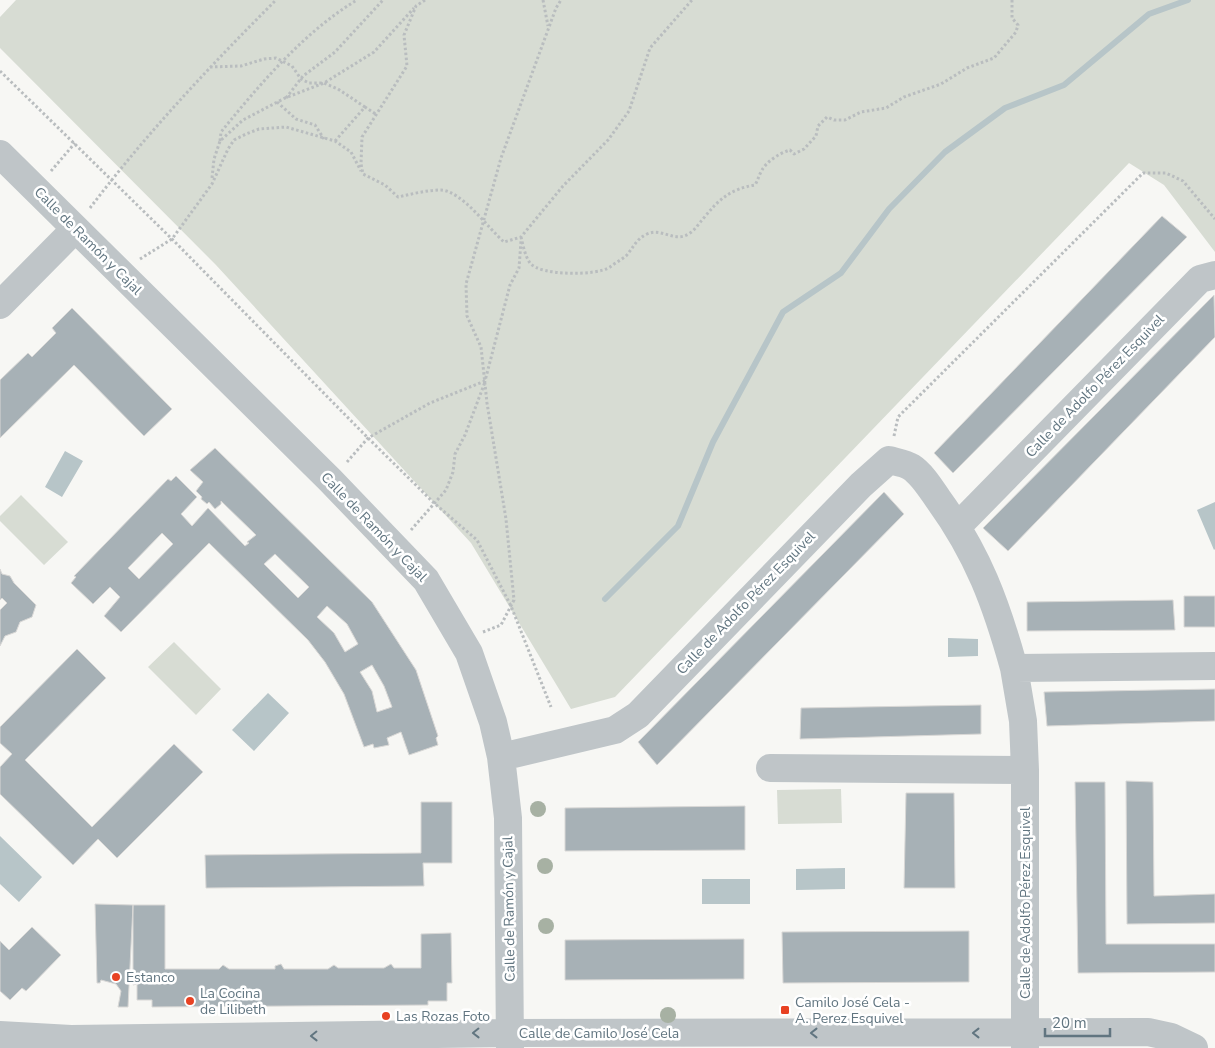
<svg xmlns="http://www.w3.org/2000/svg" width="1215" height="1048" viewBox="0 0 1215 1048" font-family="'Nunito Sans',sans-serif">
<style>
.green{fill:#d7dcd3}
.water{fill:#b7c5c8}
.lines{fill:none;stroke-linecap:round;stroke-linejoin:round}
.stream{stroke:#b7c5c8;stroke-width:6}
.building{fill:#a7b1b6;stroke:#d9d8d6;fill-rule:evenodd}
.path{stroke:#b9bdbf;stroke-width:3;stroke-dasharray:2.5 2.5;stroke-linecap:butt}
.minor{stroke:#bfc5c8;stroke-width:28}
.tree{fill:#a7b1a3}
.oneway{stroke:#617580}
.poi-dot{fill:#e84223;stroke:#fff;stroke-width:2}
.labels{text-anchor:middle;dominant-baseline:central;stroke-width:5;stroke-linejoin:round;paint-order:stroke}
.street-label{font-size:14px;fill:#617580;stroke:#fff}
.poi-label{font-size:14px;fill:#617580;stroke:#fff;text-anchor:start}
</style>
<rect width="100%" height="100%" fill="#f7f7f4"/>
<path class="green" d="M 16,0 L 1215,0 L 1215,252 L 1164,185 L 1129,163 L 615,697 L 571,709 L 471,543 L 216,265 L 0,48 L 0,17 Z
M 21,495 L 68,542 L 44,565 L 0,521 L 0,516 Z
M 174,642 L 221,689 L 196,715 L 148,667 Z
M 841,789 L 842,823 L 778,824 L 777,790 Z"/>
<path class="water" d="M 65,451 L 83,461 L 62,497 L 45,487 Z
M 1215,502 L 1215,549 L 1214,550 L 1197,510 Z
M 948,638 L 978,639 L 978,656 L 948,657 Z
M 268,693 L 289,713 L 254,751 L 232,730 Z
M 0,836 L 42,877 L 19,902 L 0,884 Z
M 845,868 L 845,889 L 796,890 L 796,869 Z
M 702,879 L 750,879 L 750,904 L 702,904 Z"/>
<g class="lines">
<path class="stream" d="M 605,599 L 678,526 L 713,442 L 783,312 L 841,273 L 889,209 L 945,152 L 1005,108 L 1064,85 L 1149,14 L 1188,0"/>
</g>
<path class="building" d="M 1162,216 L 1187,237 L 953,473 L 934,453 Z
M 1214,295 L 1215,337 L 1008,551 L 983,528 Z
M 72,308 L 172,409 L 144,436 L 74,365 L 0,438 L 0,380 L 28,353 L 32,357 L 56,333 L 52,328 Z
M 215,448 L 372,602 L 416,670 L 438,736 L 436,738 L 438,745 L 409,755 L 401,732 L 387,738 L 389,745 L 374,748 L 373,744 L 364,747 L 344,694 L 325,662 L 308,640 L 209,543 L 121,632 L 104,616 L 120,597 L 110,587 L 93,604 L 71,583 L 76,577 L 74,576 L 168,479 L 171,481 L 176,476 L 197,497 L 181,514 L 192,526 L 208,508 L 245,546 L 249,543 L 247,542 L 256,535 L 221,501 L 221,504 L 215,509 L 209,502 L 207,504 L 201,499 L 202,497 L 196,491 L 203,482 L 190,470 ZM 162,533 L 173,544 L 139,579 L 128,568 ZM 275,554 L 309,587 L 298,598 L 264,564 ZM 327,606 L 347,624 L 358,644 L 345,652 L 334,633 L 317,617 ZM 372,665 L 384,686 L 392,707 L 377,712 L 372,691 L 360,672 Z
M 884,492 L 904,514 L 657,765 L 638,742 Z
M 0,569 L 2,574 L 10,576 L 14,583 L 36,605 L 32,617 L 20,622 L 16,632 L 5,636 L 0,646 L 0,610 L 7,603 L 2,598 L 0,600 Z
M 1184,596 L 1215,596 L 1215,627 L 1184,627 Z
M 1173,600 L 1175,630 L 1027,631 L 1027,602 Z
M 77,649 L 106,678 L 25,760 L 92,827 L 174,744 L 203,772 L 117,858 L 98,839 L 73,865 L 0,794 L 0,767 L 12,754 L 0,743 L 0,727 Z
M 1215,689 L 1215,721 L 1047,726 L 1044,692 Z
M 981,705 L 981,734 L 800,739 L 801,708 Z
M 1126,781 L 1153,782 L 1154,896 L 1215,894 L 1215,923 L 1127,924 Z
M 1075,782 L 1105,782 L 1106,944 L 1215,944 L 1215,972 L 1078,973 Z
M 906,793 L 954,793 L 955,888 L 904,888 Z
M 421,802 L 452,802 L 452,863 L 423,863 L 424,886 L 206,888 L 205,855 L 421,853 Z
M 745,806 L 745,850 L 565,851 L 565,808 Z
M 95,904 L 133,905 L 128,1007 L 118,1007 L 121,991 L 116,984 L 101,980 L 100,983 L 97,983 Z
M 133,905 L 165,905 L 165,969 L 219,969 L 223,965 L 229,969 L 275,969 L 275,966 L 281,964 L 284,969 L 328,969 L 334,965 L 338,968 L 384,968 L 391,964 L 394,968 L 421,968 L 421,934 L 451,933 L 452,983 L 447,983 L 447,1001 L 428,1001 L 428,1005 L 152,1007 L 152,1000 L 137,1000 L 137,984 L 133,985 Z
M 32,927 L 61,955 L 26,991 L 22,988 L 10,1000 L 0,991 L 0,941 L 9,950 Z
M 969,931 L 969,982 L 783,983 L 782,932 Z
M 744,939 L 744,979 L 565,980 L 565,940 Z"/>
<g class="lines">
<path class="path" d="M 425,0 L 416,6 L 404,35 L 407,66 L 362,137 L 361,164 L 363,174 L 385,185 L 398,197 C 412,194 427,190 441,190 C 462,191 488,228 504,242 L 521,237 L 563,186 L 608,140 L 629,111 L 650,48 L 692,0
M 543,0 L 548,26
M 210,67 L 241,66 L 264,59 L 276,58 L 292,66 L 301,79 L 309,83 L 324,83 L 338,89 L 365,107
M 0,71 L 172,239 L 368,438 L 434,503 L 477,540 L 511,606 L 551,707
M 286,98 L 303,76 L 335,52 L 383,0
M 277,102 L 296,119 L 315,125 L 324,139
M 220,141 L 221,132 C 259,85 305,31 357,0
M 335,141 L 365,107 L 377,115
M 51,171 L 75,143
M 212,178 L 214,159 L 220,141 L 243,120 L 285,98 L 324,83 L 374,52 L 414,8
M 90,208 C 146,134 210,66 276,0
M 521,237 C 523,245 525,256 530,263 C 540,276 597,276 610,267 C 615,263 621,260 626,256 C 633,248 636,239 647,234 C 662,227 675,244 690,233 C 695,230 699,223 703,219 C 718,200 730,189 755,185 C 758,180 759,175 762,170 C 767,161 780,153 790,150 L 794,154 L 804,149 L 816,136 L 818,126 L 827,117 L 834,120 L 845,120 L 861,112 L 886,108 L 904,97 L 941,84 L 967,68 L 994,58 L 1016,32 L 1018,25 L 1012,18 L 1012,0
M 140,259 L 172,239 L 212,184 L 228,149 L 234,140 L 246,134 L 259,129 L 286,127 L 335,141 L 351,152 L 361,171
M 894,436 L 898,417 L 1143,173 L 1166,173 L 1183,181 L 1215,219
M 347,462 L 368,438 L 430,403 L 485,381 L 510,285 L 519,268 L 521,241
M 411,530 L 446,490 L 453,472 L 455,454 L 465,435 L 485,382
M 483,632 L 501,625 L 514,600 L 506,519 L 487,403 L 481,347 L 467,316 L 466,284 L 501,158 L 556,8 L 561,0"/>
<path class="minor" d="M 0,154 L 330,480 L 426,580 L 469,653 L 493,722 L 501,757 L 508,818 L 510,1048
M 0,305 L 75,229
M 958,526 L 1200,279 L 1215,275
M 1014,668 L 1023,721 L 1025,770 L 1025,1048
M 501,757 L 615,730 L 638,715 L 861,485 L 889,460 C 896,462 905,463 911,467 C 922,474 931,489 938,499 C 978,554 996,603 1014,668 L 1215,666
M 770,768 L 1025,770
M 0,1035 L 71,1039 L 510,1033 L 1148,1032 L 1171,1037 L 1194,1048"/>
</g>
<g class="tree">
<circle cx="538" cy="809" r="8"/>
<circle cx="545" cy="866" r="8"/>
<circle cx="546" cy="926" r="8"/>
<circle cx="668" cy="1015" r="8"/>
</g>
<defs><path id="oneway-chevron" d="M-2-3.5L2.5 0L-2 3.5" fill="none" stroke-width="1.6" stroke-linecap="round" stroke-linejoin="round" transform="scale(1.25)"/></defs>
<g class="oneway">
<use href="#oneway-chevron" transform="translate(476 1033) rotate(179)"/>
<use href="#oneway-chevron" transform="translate(814 1033) rotate(180)"/>
<use href="#oneway-chevron" transform="translate(976 1033) rotate(180)"/>
<use href="#oneway-chevron" transform="translate(314 1036) rotate(179)"/>
</g>
<g class="poi-dot">
<circle cx="116" cy="977" r="5"/>
<circle cx="190" cy="1001" r="5"/>
<rect x="780" y="1005" width="10" height="10" rx="2.5"/>
<circle cx="386" cy="1016" r="5"/>
</g>
<g class="labels">
<g class="street-label">
<text transform="translate(88 241) rotate(45)">Calle de Ramón y Cajal</text>
<text transform="translate(1095 386) rotate(-46)">Calle de Adolfo Pérez Esquivel</text>
<text transform="translate(374 527) rotate(46)">Calle de Ramón y Cajal</text>
<text transform="translate(746 603) rotate(-46)">Calle de Adolfo Pérez Esquivel</text>
<text transform="translate(1025 903) rotate(-90)">Calle de Adolfo Pérez Esquivel</text>
<text transform="translate(509 909) rotate(-91)">Calle de Ramón y Cajal</text>
<text x="599" y="1033">Calle de Camilo José Cela</text>
</g>
<g class="poi-label">
<text x="126" y="977">Estanco</text>
<text x="200" y="993">La Cocina<tspan x="200" dy="16">de Lilibeth</tspan></text>
<text x="795" y="1002">Camilo José Cela -<tspan x="795" dy="16">A. Perez Esquivel</tspan></text>
<text x="396" y="1016">Las Rozas Foto</text>
</g>
</g>
<path d="M1045 1028v8h65v-8" fill="none" stroke="#617580" stroke-width="2.5"/>
<text x="1052" y="1028" font-size="15" fill="#617580" stroke="#ffffff" stroke-width="4" paint-order="stroke">20 m</text>
</svg>
